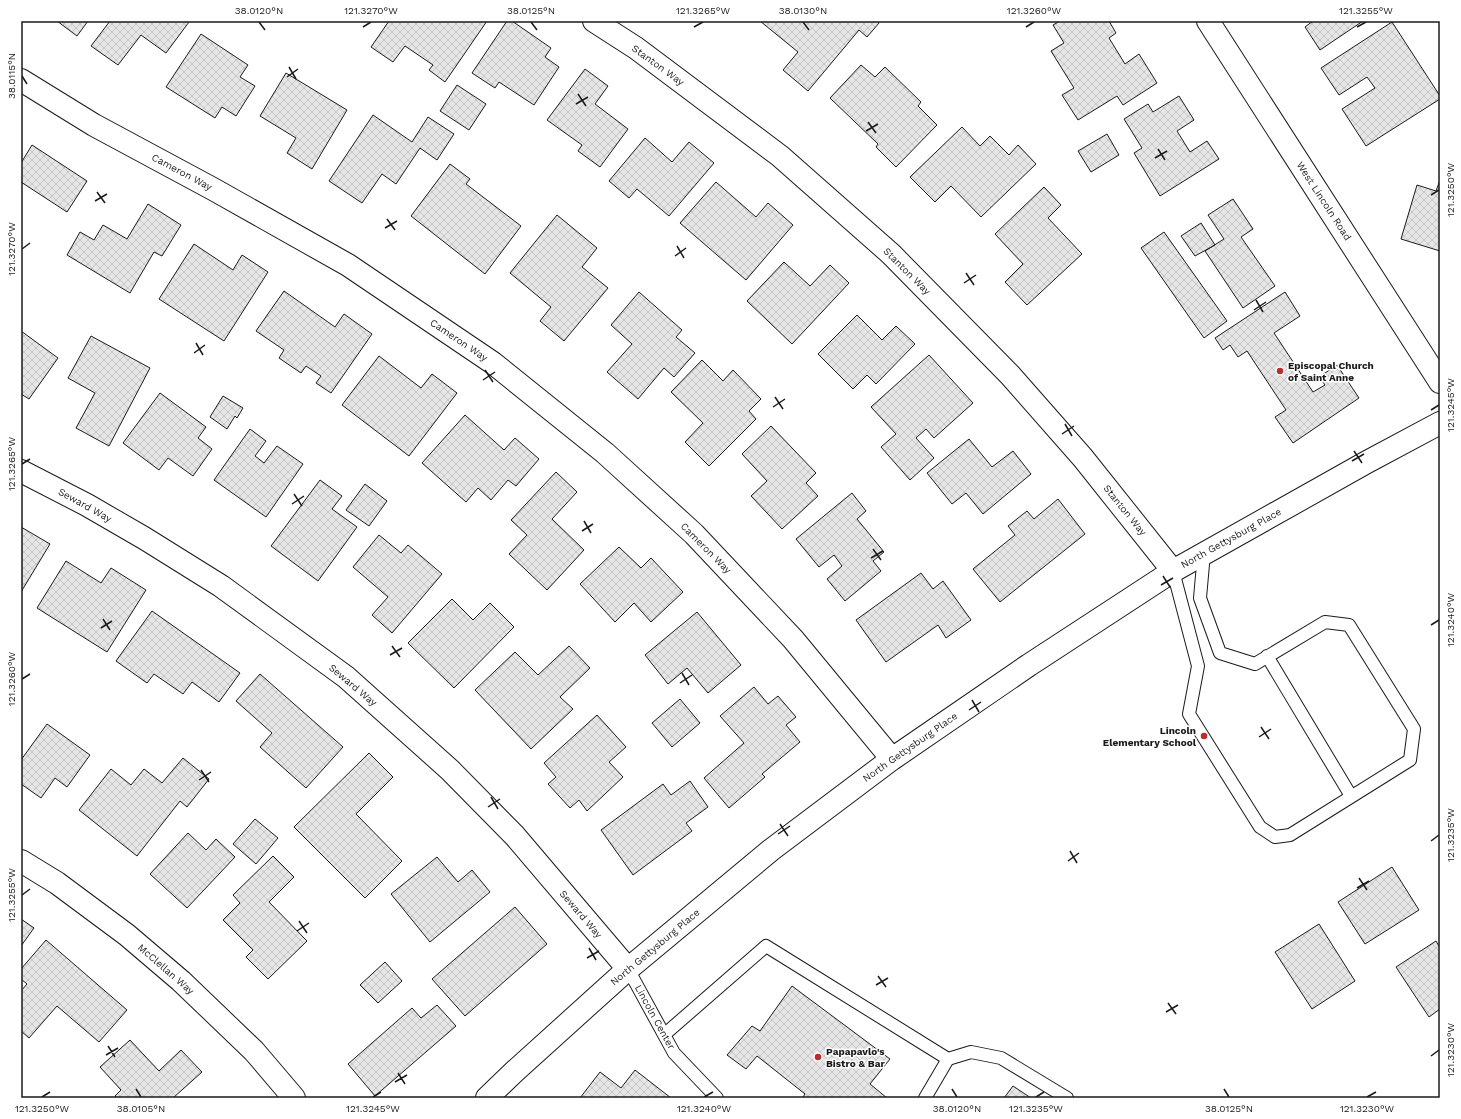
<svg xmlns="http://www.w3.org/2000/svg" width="1461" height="1119" viewBox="0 0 1461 1119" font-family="'Work Sans',sans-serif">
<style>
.building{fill:url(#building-cross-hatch);stroke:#1a1a1a}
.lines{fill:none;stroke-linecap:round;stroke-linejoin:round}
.lane-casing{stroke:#1a1a1a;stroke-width:14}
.street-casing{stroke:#1a1a1a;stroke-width:24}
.secondary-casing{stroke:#1a1a1a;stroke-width:24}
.lane{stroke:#fff;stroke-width:12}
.street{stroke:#fff;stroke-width:22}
.secondary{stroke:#fff;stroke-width:22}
.ticks{fill:none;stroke:#1a1a1a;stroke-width:1.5}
.poi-dot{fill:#c62828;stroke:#fff;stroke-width:1.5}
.labels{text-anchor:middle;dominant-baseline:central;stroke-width:3;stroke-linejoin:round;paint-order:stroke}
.street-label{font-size:10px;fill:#1a1a1a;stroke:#fff}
.poi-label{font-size:10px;font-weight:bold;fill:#1a1a1a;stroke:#fff;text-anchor:start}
.neatline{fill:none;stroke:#1a1a1a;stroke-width:1.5}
.ticks-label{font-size:10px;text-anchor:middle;fill:#1a1a1a}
</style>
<defs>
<pattern id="building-cross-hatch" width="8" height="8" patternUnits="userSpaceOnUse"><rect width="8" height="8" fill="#e6e6e6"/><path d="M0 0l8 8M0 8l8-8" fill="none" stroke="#c5c5c5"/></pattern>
</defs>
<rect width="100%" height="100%" fill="#fff"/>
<path class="building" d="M 57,21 L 88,21 L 77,36 Z
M 110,21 L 188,21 L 189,22 L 166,53 L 141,35 L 118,65 L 91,46 Z
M 389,21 L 487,21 L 445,82 L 429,70 L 433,65 L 405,46 L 393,62 L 371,47 Z
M 507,21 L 512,21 L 551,48 L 545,57 L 559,67 L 534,105 L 499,82 L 495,88 L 472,73 Z
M 760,21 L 877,21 L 879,23 L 867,37 L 859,30 L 808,91 L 783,70 L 798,52 Z
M 1060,21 L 1109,21 L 1116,33 L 1109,38 L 1125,64 L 1139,54 L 1157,83 L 1123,105 L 1117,96 L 1078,120 L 1062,95 L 1074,88 L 1051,51 L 1064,43 L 1053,25 Z
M 1313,21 L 1363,21 L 1320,50 L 1305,27 Z
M 1392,22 L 1440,96 L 1440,99 L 1366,146 L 1342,109 L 1375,88 L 1367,77 L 1339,95 L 1321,68 Z
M 201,34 L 248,65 L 240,77 L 255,86 L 236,116 L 222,107 L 215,118 L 166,87 Z
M 861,65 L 875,77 L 885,67 L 921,102 L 918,106 L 937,125 L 896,167 L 876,147 L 878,144 L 830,98 Z
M 585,69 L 608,86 L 595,104 L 628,129 L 600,167 L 578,151 L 582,145 L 547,120 Z
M 286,73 L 347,110 L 312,169 L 287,153 L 296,138 L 260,116 Z
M 457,85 L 486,104 L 469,130 L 440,111 Z
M 1179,96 L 1194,120 L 1177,131 L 1190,152 L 1207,141 L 1219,159 L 1160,196 L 1134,153 L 1142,148 L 1124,119 L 1148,104 L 1153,112 Z
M 373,115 L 412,142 L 428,117 L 454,134 L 437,160 L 420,148 L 396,184 L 382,174 L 362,203 L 329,181 Z
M 962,127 L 980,146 L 990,136 L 1009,155 L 1018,145 L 1036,164 L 981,217 L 951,186 L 935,202 L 910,177 Z
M 1107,134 L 1119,155 L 1091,172 L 1078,151 Z
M 645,138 L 672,162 L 689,142 L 714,163 L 669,216 L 637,189 L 629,198 L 609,181 Z
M 32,145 L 87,181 L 67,212 L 21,182 L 21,163 Z
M 450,164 L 470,179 L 466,184 L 521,226 L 485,274 L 411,216 Z
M 1440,180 L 1440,251 L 1401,239 L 1417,185 L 1436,191 Z
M 716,182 L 756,217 L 768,203 L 793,225 L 746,280 L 680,223 Z
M 1044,187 L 1061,205 L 1048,218 L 1082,254 L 1027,305 L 1005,282 L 1023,264 L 995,234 Z
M 1233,199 L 1253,229 L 1241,237 L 1275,286 L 1243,308 L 1205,251 L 1224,239 L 1208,215 Z
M 148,204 L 181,225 L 162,256 L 154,252 L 130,293 L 67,255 L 80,232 L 94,240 L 103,225 L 127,239 Z
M 557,215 L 597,248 L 582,267 L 608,288 L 564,341 L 540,321 L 551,307 L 510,273 Z
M 1201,223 L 1215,245 L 1195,256 L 1181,236 Z
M 1164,232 L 1227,321 L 1204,338 L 1141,248 Z
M 194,244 L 233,270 L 242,255 L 268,272 L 224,341 L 159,299 Z
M 784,262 L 810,286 L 830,265 L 849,283 L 792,344 L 747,301 Z
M 284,291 L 335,327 L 344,314 L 372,334 L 331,393 L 316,383 L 321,376 L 306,366 L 301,373 L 279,358 L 284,350 L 256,331 Z
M 639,292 L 682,330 L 676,337 L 695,353 L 674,377 L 664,368 L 638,399 L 607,372 L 632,344 L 611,325 Z
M 1285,292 L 1300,316 L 1274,333 L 1313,392 L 1325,385 L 1319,377 L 1337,365 L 1359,398 L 1293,443 L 1275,417 L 1286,410 L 1247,351 L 1238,357 L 1230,345 L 1223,350 L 1215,338 Z
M 857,315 L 882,340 L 896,326 L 915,344 L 876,384 L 867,375 L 853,389 L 818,354 Z
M 21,331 L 58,358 L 29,399 L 21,394 Z
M 91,336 L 150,368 L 109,446 L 76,428 L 95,393 L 68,378 Z
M 929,355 L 973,403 L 934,438 L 926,429 L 916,438 L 934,458 L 910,480 L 881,447 L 896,434 L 871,407 Z
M 379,356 L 421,388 L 432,374 L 457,393 L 409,456 L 342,405 Z
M 702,360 L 723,381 L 733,370 L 761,399 L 749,411 L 756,419 L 709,466 L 685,442 L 703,423 L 671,392 Z
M 160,393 L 206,427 L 198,438 L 212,449 L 193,476 L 168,458 L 159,470 L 123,443 Z
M 223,396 L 243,408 L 237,418 L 235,416 L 227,429 L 210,417 Z
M 465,415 L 504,450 L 515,438 L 539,459 L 516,486 L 508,480 L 491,500 L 478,488 L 466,502 L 422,463 Z
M 771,426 L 816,473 L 806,483 L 818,496 L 782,529 L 751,496 L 767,481 L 742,454 Z
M 250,429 L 266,441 L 255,456 L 264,463 L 277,446 L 303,464 L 266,517 L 214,480 Z
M 969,439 L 992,467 L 1013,451 L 1031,474 L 983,514 L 966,493 L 952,504 L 927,473 Z
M 556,472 L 577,492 L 552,519 L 584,550 L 547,590 L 509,554 L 527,535 L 511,520 Z
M 320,480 L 342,496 L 332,509 L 357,527 L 318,581 L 271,546 Z
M 365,484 L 387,501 L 369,526 L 346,510 Z
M 852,493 L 866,511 L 857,519 L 884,552 L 873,561 L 881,571 L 845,601 L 827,579 L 842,566 L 834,555 L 819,567 L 796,539 Z
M 1058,499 L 1085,534 L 1000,602 L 973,569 L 1015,535 L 1008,526 L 1027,511 L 1034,519 Z
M 21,527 L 50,544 L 21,592 Z
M 379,535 L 401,553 L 408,545 L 442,574 L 392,633 L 372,615 L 388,597 L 353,567 Z
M 619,547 L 641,568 L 651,558 L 683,592 L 651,622 L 634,603 L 615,622 L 580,584 Z
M 66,561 L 101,583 L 111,568 L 146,590 L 107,652 L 37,608 Z
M 921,573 L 933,589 L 943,581 L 971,620 L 946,638 L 938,625 L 886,662 L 856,620 Z
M 452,599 L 473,620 L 490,603 L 514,627 L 454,688 L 408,643 Z
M 152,611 L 240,673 L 219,702 L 192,682 L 183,694 L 154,674 L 147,683 L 116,661 Z
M 697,612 L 741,665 L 708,693 L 687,668 L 668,684 L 645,655 Z
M 569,646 L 590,668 L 560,697 L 573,709 L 531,749 L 475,690 L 515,652 L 538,675 Z
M 260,674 L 343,747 L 306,788 L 260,747 L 272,733 L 236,701 Z
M 754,687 L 768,704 L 778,696 L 796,717 L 786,725 L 800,742 L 762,774 L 765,777 L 729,808 L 704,778 L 744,743 L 720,716 Z
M 680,699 L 700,723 L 672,747 L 652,723 Z
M 597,715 L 626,747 L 609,762 L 623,777 L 587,811 L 579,800 L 570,808 L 548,784 L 556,777 L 544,763 Z
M 47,724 L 90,755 L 67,787 L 55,778 L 41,798 L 21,784 L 21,760 Z
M 369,753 L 393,777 L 356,814 L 402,861 L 365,898 L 294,827 Z
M 183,758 L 209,779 L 187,807 L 180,801 L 137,856 L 79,810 L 111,769 L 131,785 L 144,769 L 162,783 Z
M 690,781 L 708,807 L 686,823 L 692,831 L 633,875 L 601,830 L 663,784 L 671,795 Z
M 255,819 L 278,838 L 256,864 L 233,844 Z
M 188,833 L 206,850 L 216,839 L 235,857 L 187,908 L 150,874 Z
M 273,856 L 294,877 L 269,902 L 307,941 L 268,979 L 246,957 L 253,950 L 223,920 L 240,903 L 233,895 Z
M 437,857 L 458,882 L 472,870 L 490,892 L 430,942 L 391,894 Z
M 1392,867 L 1419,910 L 1365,944 L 1338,902 Z
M 515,907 L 547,944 L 465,1016 L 432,979 Z
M 21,919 L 34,928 L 21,946 Z
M 1319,924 L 1355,981 L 1312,1009 L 1275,952 Z
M 46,940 L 127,1010 L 99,1042 L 57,1006 L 29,1038 L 21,1031 L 21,991 L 27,984 L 21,979 L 21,969 Z
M 1436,941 L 1440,948 L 1440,1009 L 1429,1017 L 1396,967 Z
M 385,962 L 402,981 L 378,1003 L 360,985 Z
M 792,986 L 890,1059 L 870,1084 L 887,1098 L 804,1098 L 803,1097 L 805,1094 L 757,1056 L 746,1069 L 727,1055 L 752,1026 L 760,1031 Z
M 437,1005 L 456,1026 L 375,1096 L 348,1064 L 412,1008 L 421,1018 Z
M 130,1040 L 159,1071 L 181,1050 L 202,1072 L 173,1098 L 117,1098 L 115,1096 L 121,1090 L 100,1067 Z
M 635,1070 L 671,1098 L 580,1098 L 600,1072 L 621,1088 Z
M 1013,1086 L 1031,1098 L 1004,1098 Z"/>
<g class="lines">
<defs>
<path id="lane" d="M 1173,571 L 1198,666 L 1189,714 L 1260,827 L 1275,837 L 1290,835 L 1410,760 L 1414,729 L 1349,625 L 1325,622 L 1255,664 L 1220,653 L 1200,598 L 1204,553
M 1267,656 L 1351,796
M 628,969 L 674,1053 L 717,1098
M 665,1034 L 766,946 L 948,1059 L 925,1098
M 948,1059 L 971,1052 L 1001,1058 L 1067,1098"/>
<path id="street" d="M 594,21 L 636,48 L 780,156 L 891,254 L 1010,375 L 1083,458 L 1173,571
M 21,80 L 94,125 L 213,189 L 348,265 L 493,363 L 605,453 L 694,534 L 793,639 L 892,759
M 21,471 L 87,505 L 144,538 L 221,586 L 346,677 L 450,770 L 515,836 L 628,969
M 21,861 L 57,883 L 127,935 L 181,981 L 254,1051 L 294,1098
M 487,1098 L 515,1071 L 628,969 L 771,850 L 892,759 L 1029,665 L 1173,571 L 1367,462 L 1440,423"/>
<path id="secondary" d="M 1208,21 L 1440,382"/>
</defs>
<use href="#lane" class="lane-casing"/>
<use href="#street" class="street-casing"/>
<use href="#secondary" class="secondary-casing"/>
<use href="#lane" class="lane"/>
<use href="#street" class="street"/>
<use href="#secondary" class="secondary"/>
</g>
<path class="ticks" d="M 259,22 L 265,30M 531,22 L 537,30M 803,22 L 809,30M 363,27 L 371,22M 694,27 L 703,22M 1026,27 L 1034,22M 1357,27 L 1366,22M 289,67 L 296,79M 22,76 L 27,84M 287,77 L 298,69M 578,94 L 586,106M 576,104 L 588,97M 868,122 L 876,133M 866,131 L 878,124M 1158,149 L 1165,160M 1155,158 L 1167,151M 97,192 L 105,203M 1431,195 L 1439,190M 95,201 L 107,194M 387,219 L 395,230M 385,228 L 397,221M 677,246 L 684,258M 22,249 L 30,243M 675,256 L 686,248M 966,273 L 974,285M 964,283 L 976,275M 1256,300 L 1263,312M 1254,310 L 1266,302M 196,343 L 203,355M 194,353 L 205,345M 485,370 L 493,382M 483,380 L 495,372M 775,397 L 783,409M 773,407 L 785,399M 1431,410 L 1439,405M 1065,424 L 1072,436M 1062,434 L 1074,426M 1354,451 L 1362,463M 1352,461 L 1364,454M 22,464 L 30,459M 294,494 L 302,506M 292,504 L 304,496M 584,521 L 591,533M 582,531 L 593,524M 873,549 L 881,560M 871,558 L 883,551M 1163,576 L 1170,587M 1161,585 L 1173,578M 103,619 L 110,630M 1431,625 L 1439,620M 101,628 L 112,621M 392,646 L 400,657M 390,655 L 402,648M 682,673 L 689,685M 22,679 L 30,674M 680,683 L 692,675M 972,700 L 979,712M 969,710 L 981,702M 1261,727 L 1269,739M 1259,737 L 1271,729M 201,770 L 209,782M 199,780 L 211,772M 491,797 L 498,809M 488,807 L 500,799M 780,824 L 788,836M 778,834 L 790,826M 1431,841 L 1439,835M 1070,851 L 1077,863M 1068,861 L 1079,853M 1359,878 L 1367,890M 1357,888 L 1369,881M 22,895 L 30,889M 299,921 L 307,933M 297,931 L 309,923M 589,948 L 596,960M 587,958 L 599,951M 878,976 L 886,987M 876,985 L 888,978M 1168,1003 L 1176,1014M 1166,1012 L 1178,1005M 108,1046 L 115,1057M 106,1055 L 118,1048M 1431,1056 L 1439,1050M 398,1073 L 405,1084M 395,1082 L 407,1075M 136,1089 L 141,1097M 952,1089 L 957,1097M 1224,1089 L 1229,1097M 42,1097 L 50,1092M 373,1097 L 381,1092M 704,1097 L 713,1092M 1036,1097 L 1044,1092M 1367,1097 L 1376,1092"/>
<g class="poi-dot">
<circle cx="1280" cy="371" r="4"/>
<circle cx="1204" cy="736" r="4"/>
<circle cx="818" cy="1057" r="4"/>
</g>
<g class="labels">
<g class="street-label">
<text transform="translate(658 65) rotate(36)">Stanton Way</text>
<text transform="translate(182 172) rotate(28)">Cameron Way</text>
<text transform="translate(1324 201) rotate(57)">West Lincoln Road</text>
<text transform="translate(907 271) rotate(45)">Stanton Way</text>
<text transform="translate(459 340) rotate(34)">Cameron Way</text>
<text transform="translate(85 505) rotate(29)">Seward Way</text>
<text transform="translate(1125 510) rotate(51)">Stanton Way</text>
<text transform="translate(1231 538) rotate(-29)">North Gettysburg Place</text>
<text transform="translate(706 548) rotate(45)">Cameron Way</text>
<text transform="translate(353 685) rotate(40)">Seward Way</text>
<text transform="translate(910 747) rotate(-35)">North Gettysburg Place</text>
<text transform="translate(581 914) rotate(49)">Seward Way</text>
<text transform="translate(655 947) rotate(-40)">North Gettysburg Place</text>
<text transform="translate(166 969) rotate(41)">McClellan Way</text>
<text transform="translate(655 1017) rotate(61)">Lincoln Center</text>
</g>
<g class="poi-label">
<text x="1288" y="365">Episcopal Church<tspan x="1288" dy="12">of Saint Anne</tspan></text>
<text x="1196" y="730" text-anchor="end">Lincoln<tspan x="1196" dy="12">Elementary School</tspan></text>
<text x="826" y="1051">Papapavlo's<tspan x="826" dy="12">Bistro &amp; Bar</tspan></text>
</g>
</g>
<rect width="1461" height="1119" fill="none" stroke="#ffffff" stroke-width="44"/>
<rect x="22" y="22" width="1417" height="1075" class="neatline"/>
<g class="ticks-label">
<text x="259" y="14">38.0120°N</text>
<text x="371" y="14">121.3270°W</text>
<text x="531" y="14">38.0125°N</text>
<text x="703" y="14">121.3265°W</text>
<text x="803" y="14">38.0130°N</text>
<text x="1034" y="14">121.3260°W</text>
<text x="1366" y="14">121.3255°W</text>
<text transform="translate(11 76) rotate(-90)" y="4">38.0115°N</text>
<text transform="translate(1450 190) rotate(-90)" y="4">121.3250°W</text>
<text transform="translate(11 249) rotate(-90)" y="4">121.3270°W</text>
<text transform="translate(1450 405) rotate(-90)" y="4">121.3245°W</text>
<text transform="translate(11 464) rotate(-90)" y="4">121.3265°W</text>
<text transform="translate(1450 620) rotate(-90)" y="4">121.3240°W</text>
<text transform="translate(11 679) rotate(-90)" y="4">121.3260°W</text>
<text transform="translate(1450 835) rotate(-90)" y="4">121.3235°W</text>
<text transform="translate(11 895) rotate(-90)" y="4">121.3255°W</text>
<text transform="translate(1450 1050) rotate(-90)" y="4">121.3230°W</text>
<text x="42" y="1112">121.3250°W</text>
<text x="141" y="1112">38.0105°N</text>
<text x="373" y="1112">121.3245°W</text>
<text x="704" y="1112">121.3240°W</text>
<text x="957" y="1112">38.0120°N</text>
<text x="1036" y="1112">121.3235°W</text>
<text x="1229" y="1112">38.0125°N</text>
<text x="1367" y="1112">121.3230°W</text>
</g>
</svg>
